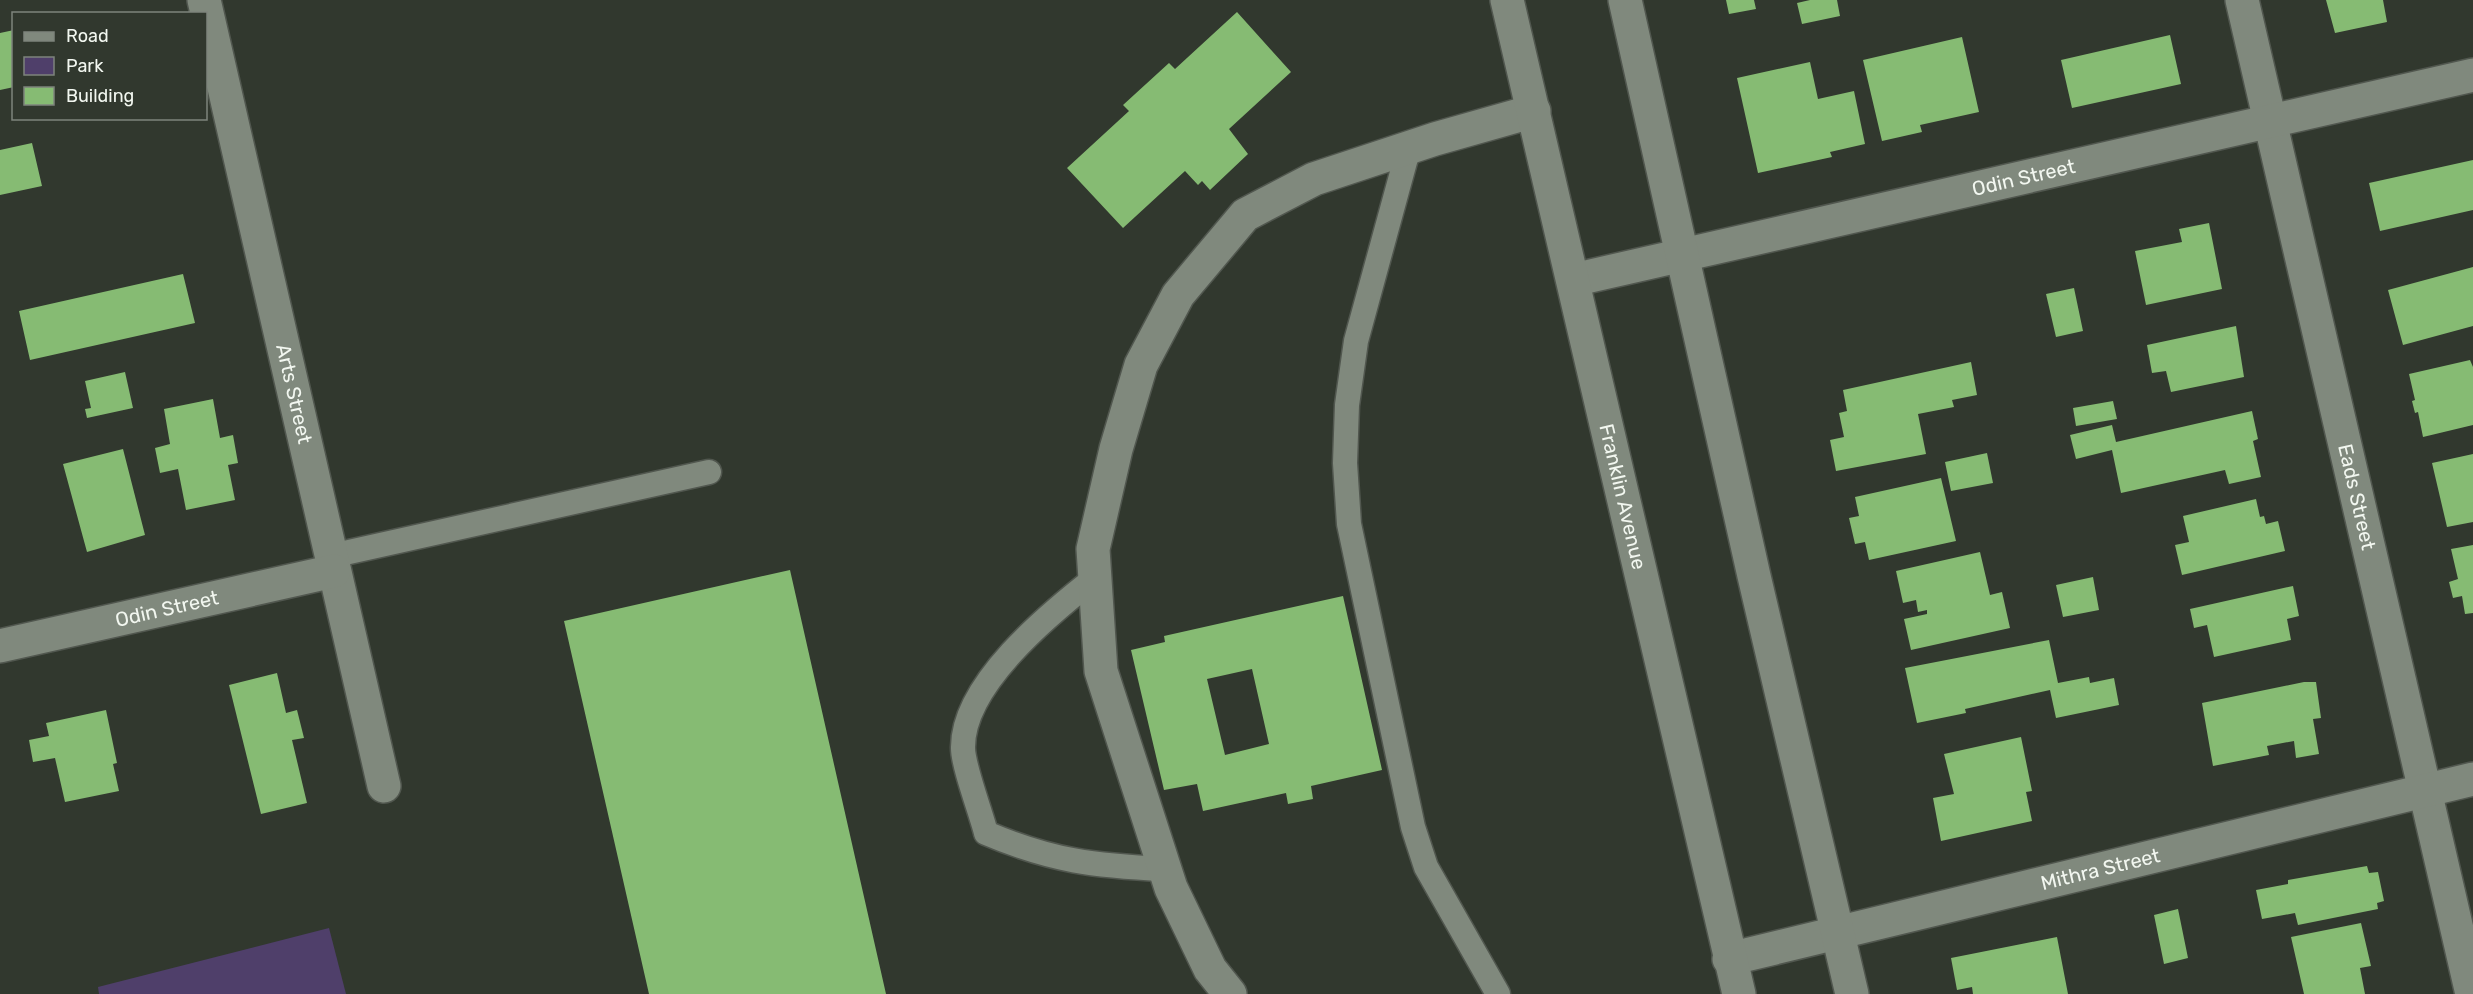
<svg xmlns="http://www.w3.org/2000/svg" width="2473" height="994" viewBox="0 0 2473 994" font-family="Rubik,sans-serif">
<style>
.green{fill:#4f3f6a}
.building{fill:#86bb73;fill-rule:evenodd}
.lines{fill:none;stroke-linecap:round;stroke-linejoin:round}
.service-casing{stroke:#51574f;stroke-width:27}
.minor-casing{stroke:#51574f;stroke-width:36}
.tertiary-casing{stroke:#51574f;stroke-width:36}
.service{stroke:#80897d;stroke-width:24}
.minor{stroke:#80897d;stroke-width:33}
.tertiary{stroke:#80897d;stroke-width:33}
.labels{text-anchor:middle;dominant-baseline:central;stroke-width:6;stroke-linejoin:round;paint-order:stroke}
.street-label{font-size:20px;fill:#f2f7f0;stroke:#31382e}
</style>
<rect width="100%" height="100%" fill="#31382e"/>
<path class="green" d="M 329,928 L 346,994 L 99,994 L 98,987 Z"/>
<path class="building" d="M 1726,0 L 1754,0 L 1756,9 L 1729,14 Z
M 1810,0 L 1837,0 L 1840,16 L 1802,24 L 1797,3 Z
M 2326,0 L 2383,0 L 2387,22 L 2335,33 Z
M 1237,12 L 1291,72 L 1229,129 L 1248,154 L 1210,190 L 1202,181 L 1198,185 L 1185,171 L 1123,228 L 1067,168 L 1129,111 L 1123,105 L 1169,63 L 1175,69 Z
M 14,30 L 14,87 L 0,90 L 0,33 Z
M 2170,35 L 2181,84 L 2072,108 L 2061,60 Z
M 1962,37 L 1979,112 L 1920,125 L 1922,132 L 1882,141 L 1863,60 Z
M 1810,62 L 1818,99 L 1854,91 L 1865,144 L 1830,152 L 1832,157 L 1758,173 L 1737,78 Z
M 32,143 L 42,186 L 0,195 L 0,150 Z
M 2473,160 L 2473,210 L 2380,231 L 2369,183 Z
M 2209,223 L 2222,289 L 2146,305 L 2135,251 L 2182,242 L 2179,229 Z
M 2473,267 L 2473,326 L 2403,345 L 2388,290 Z
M 183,274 L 195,323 L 30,360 L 19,311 Z
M 2074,288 L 2083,331 L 2056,337 L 2046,294 Z
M 2236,326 L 2244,377 L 2171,392 L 2166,371 L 2152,373 L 2147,345 Z
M 2470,360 L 2473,367 L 2473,425 L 2423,437 L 2418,412 L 2415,413 L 2412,401 L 2415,400 L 2409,374 Z
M 1971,362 L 1977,395 L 1952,400 L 1954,407 L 1918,414 L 1926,454 L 1836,471 L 1830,440 L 1844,437 L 1839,413 L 1847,411 L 1843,390 Z
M 125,372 L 133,408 L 87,418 L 85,409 L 91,408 L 85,381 Z
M 213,399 L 220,438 L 233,435 L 238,463 L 228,465 L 235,500 L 186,510 L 178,469 L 160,473 L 155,448 L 170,444 L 164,409 Z
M 2113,401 L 2117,419 L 2076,426 L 2073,408 Z
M 2252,411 L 2258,439 L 2253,441 L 2261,477 L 2229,484 L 2225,470 L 2121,493 L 2112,450 L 2076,459 L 2070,435 L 2112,425 L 2116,442 Z
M 123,449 L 145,535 L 87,552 L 63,464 Z
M 1987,453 L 1993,483 L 1951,491 L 1945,462 Z
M 2473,454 L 2473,522 L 2447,527 L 2432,463 Z
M 1941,478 L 1956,541 L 1869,560 L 1865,542 L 1855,544 L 1849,518 L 1859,516 L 1855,497 Z
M 2256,499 L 2260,517 L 2264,516 L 2266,524 L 2278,521 L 2285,551 L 2182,575 L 2175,545 L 2189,542 L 2183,516 Z
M 2473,545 L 2473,613 L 2465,614 L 2462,596 L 2453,598 L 2449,582 L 2458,579 L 2451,549 Z
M 1980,552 L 1990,595 L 2002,592 L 2010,628 L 1911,650 L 1904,619 L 1927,614 L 1927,610 L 1918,612 L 1916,600 L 1903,603 L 1896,571 Z
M 790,570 L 886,994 L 649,994 L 564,621 Z
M 2093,577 L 2099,610 L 2063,617 L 2056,585 Z
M 2293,586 L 2299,616 L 2287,619 L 2291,640 L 2214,657 L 2207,625 L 2194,628 L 2190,609 Z
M 1343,596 L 1382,770 L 1311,786 L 1313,799 L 1288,804 L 1286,793 L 1203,811 L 1197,784 L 1164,790 L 1131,650 L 1165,642 L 1164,636 ZM 1252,669 L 1269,744 L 1225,755 L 1207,679 Z
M 2049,640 L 2058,683 L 2089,677 L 2090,683 L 2114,678 L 2119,705 L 2056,718 L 2050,690 L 1965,709 L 1966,713 L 1917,723 L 1905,668 Z
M 277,673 L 286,713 L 297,710 L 304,738 L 292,740 L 307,803 L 261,814 L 229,685 Z
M 2304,682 L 2316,682 L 2321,718 L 2313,719 L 2319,754 L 2296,758 L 2294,741 L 2267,746 L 2269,755 L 2213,766 L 2202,703 Z
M 106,710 L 117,763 L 113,764 L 119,791 L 65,802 L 55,758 L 33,762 L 29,740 L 49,736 L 46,723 Z
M 2021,737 L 2032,791 L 2026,792 L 2032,821 L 1941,841 L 1933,798 L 1954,794 L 1944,754 Z
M 2367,866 L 2369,873 L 2378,872 L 2384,901 L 2377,903 L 2378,909 L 2298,925 L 2295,913 L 2262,919 L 2256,890 L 2288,884 L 2288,880 Z
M 2178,909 L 2188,958 L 2164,964 L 2154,915 Z
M 2361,923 L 2371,966 L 2360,968 L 2365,994 L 2304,994 L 2291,937 Z
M 2057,937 L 2068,994 L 1973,994 L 1972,987 L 1957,990 L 1951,958 Z"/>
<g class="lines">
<defs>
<path id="service" d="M 1409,147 L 1356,341 L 1347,405 L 1345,463 L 1349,524 L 1413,827 L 1426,867 L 1498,994
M 331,556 L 709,472
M 1095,578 C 1049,614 962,685 963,748 C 963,766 981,813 986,833 C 1052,861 1095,866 1165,869"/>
<g id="minor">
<path id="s1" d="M 204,0 L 384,786"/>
<path id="s2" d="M 2242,0 L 2472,994"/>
<path id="s3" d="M 1573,280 L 2473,75"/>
<path id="s4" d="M 0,646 L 334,571"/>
<path id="s5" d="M 1729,959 L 2473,779"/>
<path d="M 1230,994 L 1210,969 L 1171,888 L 1101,671 L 1093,549 L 1116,449 L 1141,365 L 1178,295 L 1245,215 L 1314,179 L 1435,139 L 1534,111"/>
</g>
<g id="tertiary">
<path id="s6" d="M 1507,0 L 1739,994"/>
<path d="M 1625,0 L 1754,576 L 1852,994"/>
</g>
</defs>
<use href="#service" class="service-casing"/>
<use href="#minor" class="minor-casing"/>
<use href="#tertiary" class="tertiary-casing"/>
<use href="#service" class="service"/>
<use href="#minor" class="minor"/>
<use href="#tertiary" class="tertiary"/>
</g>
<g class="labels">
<g class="street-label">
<text stroke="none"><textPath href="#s3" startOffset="462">Odin Street</textPath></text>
<text stroke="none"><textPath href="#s1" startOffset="404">Arts Street</textPath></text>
<text stroke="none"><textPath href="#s6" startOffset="510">Franklin Avenue</textPath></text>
<text stroke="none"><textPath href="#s2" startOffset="510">Eads Street</textPath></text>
<text stroke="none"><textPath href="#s4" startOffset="171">Odin Street</textPath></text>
<text stroke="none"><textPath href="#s5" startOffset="382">Mithra Street</textPath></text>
</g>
</g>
<rect x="12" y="12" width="195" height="108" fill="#31382e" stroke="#7e847c" stroke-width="1.5"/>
<rect x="24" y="32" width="30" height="9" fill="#80897d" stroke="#7e847c" stroke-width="1.5"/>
<text x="66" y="42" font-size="18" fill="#f2f7f0">Road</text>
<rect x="24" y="57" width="30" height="18" fill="#4f3f6a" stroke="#7e847c" stroke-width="1.5"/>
<text x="66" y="72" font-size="18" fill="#f2f7f0">Park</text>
<rect x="24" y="87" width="30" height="18" fill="#86bb73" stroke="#7e847c" stroke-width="1.5"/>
<text x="66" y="102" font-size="18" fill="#f2f7f0">Building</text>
</svg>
